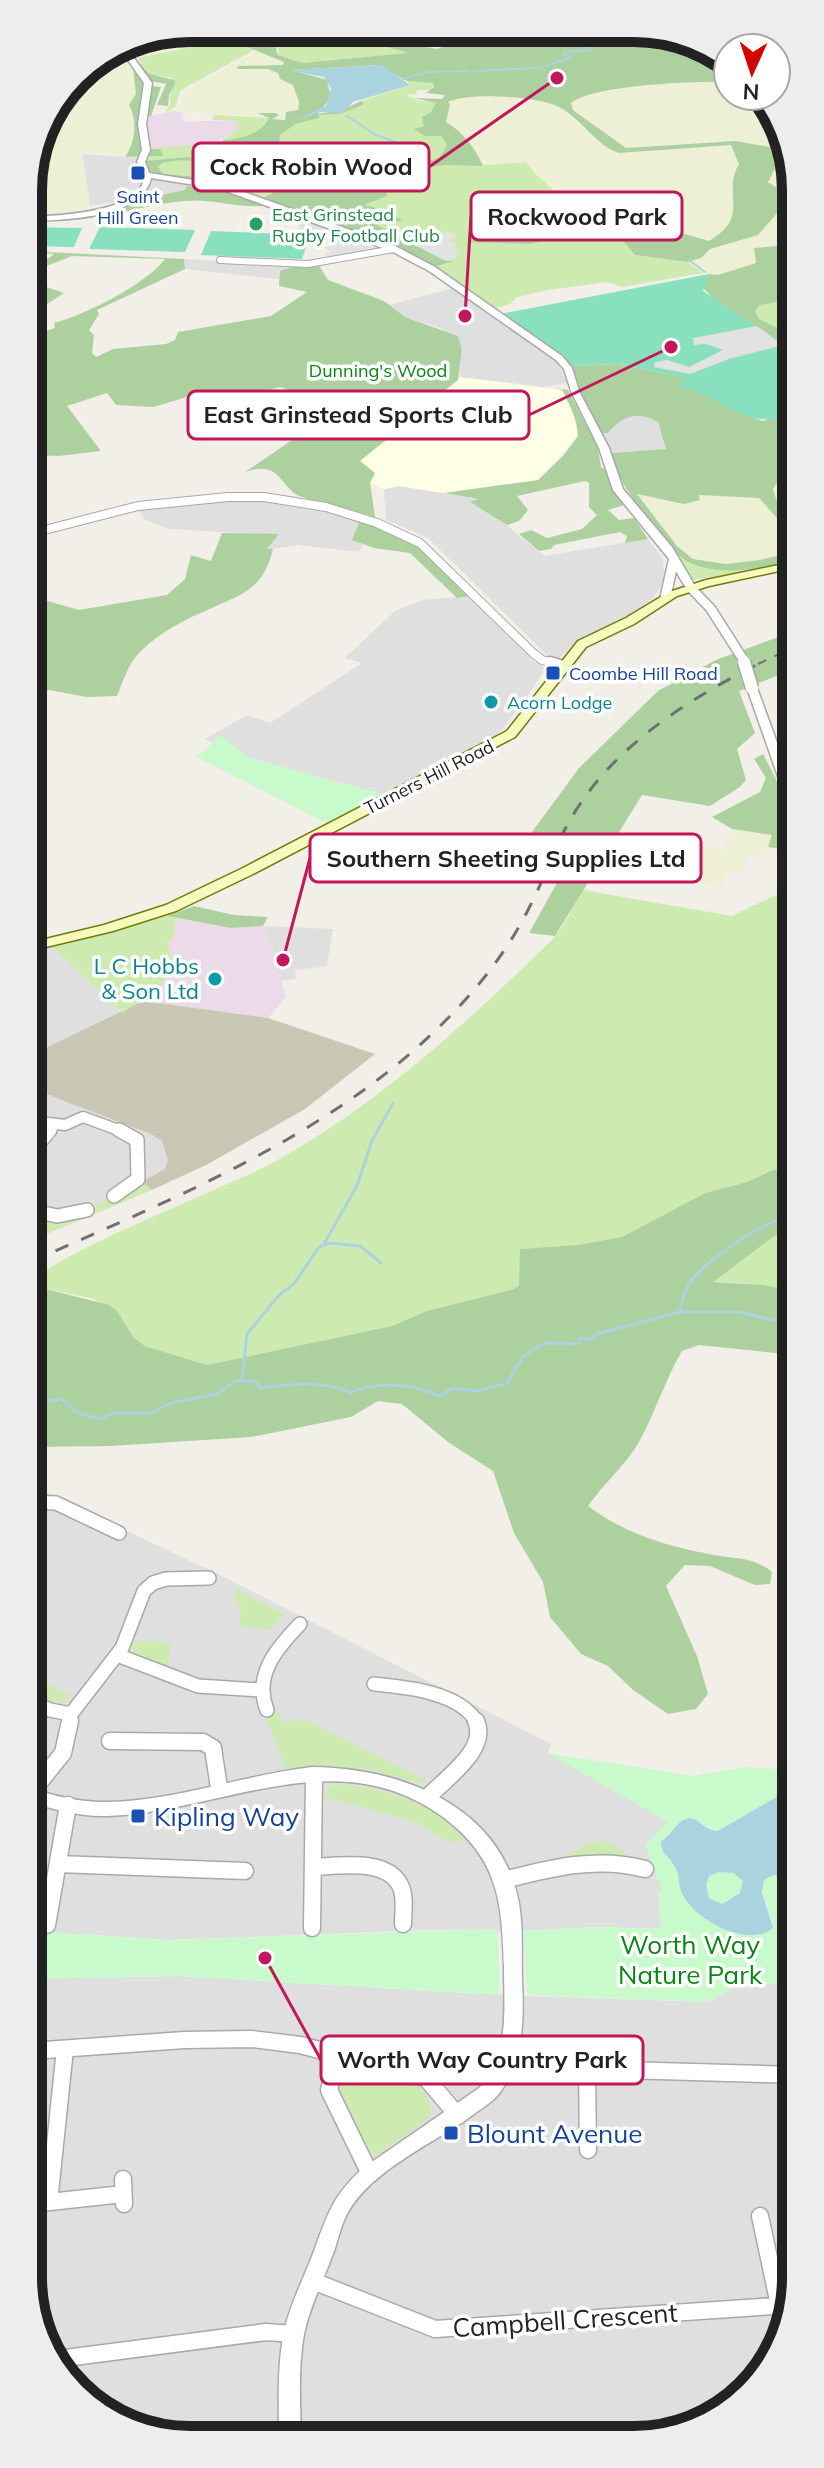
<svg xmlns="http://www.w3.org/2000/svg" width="824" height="2468" viewBox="0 0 824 2468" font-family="Mulish,sans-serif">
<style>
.residential{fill:#e0dfdf}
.industrial{fill:#ebdbe8}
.education{fill:#ffffe5}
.construction{fill:#c7c7b4}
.farmland{fill:#eef0d5}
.grass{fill:#cdebb0}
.forest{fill:#add19e;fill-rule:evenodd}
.park{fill:#c8facc}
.pitch{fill:#88e0be}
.parking{fill:#e2e2e2}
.water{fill:#aad3df;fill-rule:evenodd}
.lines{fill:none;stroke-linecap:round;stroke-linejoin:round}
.stream-far1{stroke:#aad3df;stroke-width:2}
.stream{stroke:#aad3df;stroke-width:3}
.minor-far4-casing{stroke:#a9a9a9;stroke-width:8}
.minor-far3-casing{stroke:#a9a9a9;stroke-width:10}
.minor-far2-casing{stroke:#a9a9a9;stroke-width:13}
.minor-far1-casing{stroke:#a9a9a9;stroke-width:16}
.minor-casing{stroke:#a9a9a9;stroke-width:19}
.tertiary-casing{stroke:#a9a9a9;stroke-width:3}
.secondary-casing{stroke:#707d05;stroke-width:3}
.minor-far4{stroke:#fff;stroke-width:6}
.minor-far3{stroke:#fff;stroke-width:8}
.minor-far2{stroke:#fff;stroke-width:10}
.minor-far1{stroke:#fff;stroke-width:13}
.minor{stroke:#fff;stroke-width:16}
.tertiary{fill:#fff;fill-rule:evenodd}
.secondary{fill:#f7fabf;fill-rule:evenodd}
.rail-far1{stroke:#707070;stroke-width:2;stroke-dasharray:9 9;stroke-linecap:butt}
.rail{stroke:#707070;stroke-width:3;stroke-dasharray:14 14;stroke-linecap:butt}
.tertiary-bridge-far1-casing{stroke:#a9a9a9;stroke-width:11;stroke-linecap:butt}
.tertiary-bridge-casing{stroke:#a9a9a9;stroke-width:15;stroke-linecap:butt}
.tertiary-bridge-far1{stroke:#fff;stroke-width:9}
.tertiary-bridge{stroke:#fff;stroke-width:12}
.transit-dot{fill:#1a4fb4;stroke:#fff;stroke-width:3}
.leisure-dot{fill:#2e9e5b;stroke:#fff;stroke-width:3}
.culture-dot{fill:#0f9aa8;stroke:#fff;stroke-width:3}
.labels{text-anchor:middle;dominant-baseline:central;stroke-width:7;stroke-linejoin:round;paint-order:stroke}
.far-transit-label{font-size:18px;fill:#164399;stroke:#fff}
.far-leisure-label{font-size:18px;fill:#27864d;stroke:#fff;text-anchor:start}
.far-park-label{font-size:18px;fill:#0c8416;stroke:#fff}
.far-culture-label{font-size:18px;fill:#0d838f;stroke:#fff;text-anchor:start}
.far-street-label{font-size:18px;fill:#222;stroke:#fff}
.culture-label{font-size:22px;fill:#0d838f;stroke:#fff;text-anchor:end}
.near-transit-label{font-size:26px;fill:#164399;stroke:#fff;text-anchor:start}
.near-park-label{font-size:26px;fill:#0c8416;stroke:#fff}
.near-street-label{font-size:26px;fill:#222;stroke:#fff}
.rim{fill:none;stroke:#222;stroke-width:10}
.leader{fill:none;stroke:#c2185b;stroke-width:3}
.callout-dot{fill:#c2185b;stroke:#fff;stroke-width:3}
.callout{fill:#fff;stroke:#c2185b;stroke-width:3}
.callout-label{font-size:24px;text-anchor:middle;font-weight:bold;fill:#222}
</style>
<rect width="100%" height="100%" fill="#f2efe9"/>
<path class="residential" d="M 82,154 L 138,158 L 136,166 L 142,176 L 188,184 L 185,191 L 166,195 L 90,206 Z
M 184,259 L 322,266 L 319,268 L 328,280 L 348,287 L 185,269 Z
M 454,288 L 555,358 L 568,383 L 543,387 L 459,377 L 462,349 L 441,328 L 405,317 L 389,305 Z
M 631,404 L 655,414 L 667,449 L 611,453 L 596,425 Z
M 399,486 L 482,499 L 471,503 L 494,515 L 544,556 L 648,539 L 663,559 L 665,580 L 652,599 L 625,618 L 575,642 L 559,659 L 549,657 L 428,538 L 386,520 L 384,489 Z
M 235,500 L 285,502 L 360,521 L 364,542 L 359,552 L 298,545 L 266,550 L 278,535 L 167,529 L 144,519 L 139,510 Z
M 469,596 L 534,662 L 547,668 L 502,730 L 467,754 L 385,795 L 249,758 L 205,739 L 247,715 L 270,723 L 362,663 L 345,658 L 395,611 L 423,600 Z
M 263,926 L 333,929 L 327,966 L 295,970 L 296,979 L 281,981 L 277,964 L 291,962 L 275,958 Z
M 52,947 L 122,1013 L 29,1056 L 29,953 Z
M 30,1088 L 152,1134 L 163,1141 L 168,1160 L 165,1169 L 87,1210 L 30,1210 Z
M 30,1485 L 220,1575 L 551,1744 L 548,1753 L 669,1822 L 663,1891 L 658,1892 L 661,1929 L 598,1927 L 498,1932 L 494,1929 L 431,1930 L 168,1940 L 31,1931 Z
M 179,1976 L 500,1995 L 708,2002 L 737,1986 L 754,1982 L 795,1986 L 796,2288 L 755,2385 L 665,2437 L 158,2437 L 75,2392 L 31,2309 L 31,1979 Z"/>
<path class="industrial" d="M 174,111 L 183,113 L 183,122 L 233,120 L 239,124 L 237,130 L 214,145 L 149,149 L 144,117 Z
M 176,918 L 231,928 L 263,926 L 275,957 L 290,956 L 292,962 L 277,965 L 286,997 L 268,1018 L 143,1001 L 168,979 L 167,942 L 173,940 Z"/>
<path class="education" d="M 459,377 L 562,390 L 576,417 L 578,436 L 538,480 L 482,499 L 399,486 L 384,489 L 370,483 L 372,476 L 369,468 L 360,461 L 398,430 L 414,427 L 427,404 L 455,384 Z"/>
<path class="construction" d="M 143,1001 L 268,1018 L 375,1054 L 305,1109 L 208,1164 L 152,1190 L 141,1182 L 165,1169 L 168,1160 L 162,1141 L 151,1134 L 30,1088 L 29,1056 Z"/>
<path class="farmland" d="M 190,28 L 265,29 L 138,58 L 124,43 Z
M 371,29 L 465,30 L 465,32 L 464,39 L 458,43 L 437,49 L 371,36 L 368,34 Z
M 115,49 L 133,68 L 136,81 L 134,144 L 126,155 L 82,153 L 90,206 L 62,213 L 28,214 L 28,179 L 45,118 L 83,69 Z
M 257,51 L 284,62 L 278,73 L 280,79 L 293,84 L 297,91 L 298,110 L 286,120 L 174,111 L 181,104 L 185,91 Z
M 692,81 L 728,82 L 728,96 L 760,96 L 793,159 L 793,228 L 777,241 L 790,245 L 754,249 L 756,263 L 718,275 L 703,273 L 688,262 L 701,258 L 710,249 L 722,245 L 785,192 L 772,187 L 768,182 L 784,152 L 717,141 L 626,148 L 599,131 L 594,123 L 573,110 L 571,103 L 577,98 L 607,91 Z
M 461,95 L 499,96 L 560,107 L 578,124 L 619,153 L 731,145 L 739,164 L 731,185 L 736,202 L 734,216 L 718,236 L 709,241 L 654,225 L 577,212 L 536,177 L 526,162 L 483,166 L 463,135 L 446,122 L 450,105 L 447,102 Z
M 793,452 L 793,520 L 776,499 L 773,489 L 789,464 L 786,456 Z
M 637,494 L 664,501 L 714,494 L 742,499 L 759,498 L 793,536 L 793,552 L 760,560 L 725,564 L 693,559 L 677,546 Z
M 732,829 L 773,835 L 765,857 L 749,855 L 742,874 L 728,872 L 722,887 L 668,878 L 682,843 L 724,850 Z"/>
<path class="grass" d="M 310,29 L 331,29 L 408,53 L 302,63 L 278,55 L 278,44 L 300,40 L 312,32 Z
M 239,37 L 245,40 L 247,47 L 254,50 L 181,90 L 175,107 L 164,113 L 170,105 L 171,78 L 148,73 L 138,58 Z
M 407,81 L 434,83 L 431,90 L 417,90 L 416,94 L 406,95 L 419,101 L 440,103 L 438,120 L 477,166 L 526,162 C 541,185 574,199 579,226 L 617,234 L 635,255 L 688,262 L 703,273 L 622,287 L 607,282 L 548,290 L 517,297 L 510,304 L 493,309 L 422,259 L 263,198 L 266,196 L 253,195 L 178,180 L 144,167 L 149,149 L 222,142 L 279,143 L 280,135 L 296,124 L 319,118 L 319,115 L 341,114 L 365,104 L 361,101 L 410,85 Z
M 214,115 L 269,118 C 260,135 240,139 223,140 L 237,130 L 239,124 L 233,120 L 212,120 Z
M 793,299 L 792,337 L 759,319 L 755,311 L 760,305 Z
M 679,555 C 703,573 731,570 759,569 L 693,580 L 689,579 Z
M 794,886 L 794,1167 L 773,1170 L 747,1182 L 705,1193 L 622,1237 L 577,1245 L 521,1249 L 519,1285 L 514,1289 L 427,1311 L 392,1326 L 207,1365 L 145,1346 L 134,1339 L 122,1319 L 94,1299 L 30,1285 C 50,1254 227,1188 272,1163 C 378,1105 465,1024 551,941 C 564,928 573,906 583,890 L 732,916 Z
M 167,916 L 176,918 L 173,940 L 167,942 L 175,967 L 157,991 L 122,1013 L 52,947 Z
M 141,1182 L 152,1190 L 30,1241 L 30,1210 L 87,1210 Z
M 794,1227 L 794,1291 L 742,1283 L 712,1282 L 785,1228 Z
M 236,1589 L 284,1614 L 270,1629 L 239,1627 L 241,1606 L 235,1605 Z
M 135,1641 L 171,1642 L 167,1669 L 134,1654 L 132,1648 Z
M 34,1676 L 71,1696 L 61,1703 L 48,1702 L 30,1691 L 30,1679 Z
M 278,1712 L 282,1721 L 306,1720 L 427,1781 L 419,1783 L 367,1769 L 285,1768 L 265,1715 Z
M 340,1784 C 389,1789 433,1802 466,1841 L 447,1842 L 415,1822 L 324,1797 L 329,1786 Z
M 607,1841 L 625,1852 L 622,1856 L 556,1860 L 591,1843 Z
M 358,2066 C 390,2074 433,2075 431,2117 L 378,2154 L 366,2152 C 354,2127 317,2076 358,2066 Z"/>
<path class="forest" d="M 265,29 L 310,29 L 313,33 L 300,40 L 278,44 L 276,50 L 278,55 L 302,63 L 407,53 C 382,43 349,45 331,29 L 371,29 L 368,34 L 371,36 L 437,49 L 463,39 L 465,30 L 502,30 L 475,38 L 513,30 L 666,31 L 717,58 L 711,64 L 718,69 L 728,65 L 728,82 C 697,81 594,85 571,103 L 573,110 L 626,148 L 735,141 L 782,149 L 784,152 L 768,182 L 791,197 L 758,235 L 710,249 L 701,258 L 688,262 L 635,255 L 617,234 L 588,227 L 579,226 L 548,240 L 529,244 L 469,242 L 473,222 L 518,215 L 555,216 L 577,212 L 654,225 L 709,241 C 752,216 721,194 739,164 L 731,145 L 619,153 C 595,145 581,118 559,107 C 539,96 467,92 448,102 L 450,104 L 446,122 C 463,132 475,148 483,166 L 446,165 L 400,170 L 395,167 L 425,163 L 440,157 L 447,145 L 441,136 L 425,136 L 414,129 L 424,126 L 422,117 L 431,112 L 436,103 L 413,98 L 442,99 L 445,95 L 426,93 L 434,87 L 433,83 L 407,81 L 378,65 L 292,70 L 327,80 L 331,97 L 318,114 L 344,109 L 361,101 L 365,104 L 341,114 L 319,115 L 319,118 L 296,124 L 280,135 L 279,147 C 270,154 259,159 248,154 L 246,146 L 222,142 L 223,140 C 240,139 260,135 269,118 L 257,113 L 276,113 L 279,115 L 272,119 L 285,120 L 286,112 L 298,110 L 299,102 L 293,85 L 280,79 L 278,73 L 268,69 L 237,69 L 238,66 L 283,65 L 284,62 L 247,47 L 245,40 L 239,37 L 175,49 Z
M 124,43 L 148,73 L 176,81 L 169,95 L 168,106 L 157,105 L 166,84 L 151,81 L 152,86 L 161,87 L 151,116 L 144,117 L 149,149 L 160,149 L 163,156 L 125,157 C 135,143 138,121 129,105 L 136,94 L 133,68 L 115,49 Z
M 188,157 L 222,163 L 235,176 L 251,175 L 252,171 L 272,168 L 265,167 L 263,160 L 272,157 L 296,161 L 294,165 L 351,165 C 346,180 333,177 318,178 L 316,184 L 245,193 L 152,174 L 144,167 L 146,161 ZM 180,160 L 205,162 L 210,167 L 208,178 L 163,174 L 158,167 L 162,163 Z
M 187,186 L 216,189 L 264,206 C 237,208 210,198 184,201 C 136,206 93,223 44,221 L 88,217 L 139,200 L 185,190 Z
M 346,186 L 387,190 L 387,196 L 363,205 C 378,207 389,214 403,220 L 377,226 L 393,231 L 390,232 L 446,261 L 454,261 L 434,267 L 382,241 L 263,198 L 277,191 L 310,187 L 327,190 Z
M 793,228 L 793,299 L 760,305 L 755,311 L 759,319 L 793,336 L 793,342 L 783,345 L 719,304 L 703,288 L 709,274 L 718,275 L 756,263 L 754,248 L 789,245 L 785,242 L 776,242 Z
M 28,251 L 184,259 L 185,269 L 97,310 L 99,314 L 89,330 L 94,335 L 92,353 L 96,357 L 113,349 L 166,344 L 175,340 L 178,332 L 271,316 L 307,292 L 279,286 L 280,271 L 295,266 L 318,264 L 328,280 L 384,301 L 405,317 L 458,336 L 462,349 L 458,380 L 427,404 L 414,427 L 398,430 L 360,461 L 375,473 L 370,483 L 375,517 C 351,509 326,505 302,497 C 279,490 283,459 245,472 L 295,438 L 339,436 L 342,420 L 327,404 L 280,387 L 233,399 L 201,393 L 153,407 L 116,405 L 107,393 L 67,406 L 101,451 L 59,456 L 29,455 L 29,337 L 55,328 L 54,323 C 85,315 145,285 165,259 L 72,256 L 29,273 L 54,254 Z
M 29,281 L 64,293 L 29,316 Z
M 619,364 L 687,378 L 693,388 L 762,421 L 793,415 L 793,452 L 786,456 L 789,464 L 773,489 L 776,499 L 793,520 L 793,536 L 759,498 L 699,495 L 700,500 L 684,504 L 637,494 L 677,546 L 693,559 L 725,564 L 760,560 L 793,552 L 793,562 C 756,569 705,581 674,552 C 664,542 656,528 647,517 C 630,496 618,479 611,453 L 666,449 L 658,422 C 638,410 622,416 608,433 L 601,433 L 579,392 L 571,366 Z
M 555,388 L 568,390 L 598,448 L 601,467 L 607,471 L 624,505 L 608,510 L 619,520 L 634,518 L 648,539 L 625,543 L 627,536 L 620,532 L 554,545 L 551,549 L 539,551 L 519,534 L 531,530 L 547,538 L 582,529 L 597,515 L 589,507 L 589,483 L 585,481 L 517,496 L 528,510 L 519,521 L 507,525 L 470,502 L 479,499 L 444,493 L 538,480 L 563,456 L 578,436 C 577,419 570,405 562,390 Z
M 360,521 L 413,543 L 469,596 L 457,598 L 410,553 L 374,548 L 352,540 Z
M 222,533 L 279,534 L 267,549 L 273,549 C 263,592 239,595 203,612 C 181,621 157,635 140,652 C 128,664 123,681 117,696 L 87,697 L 49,690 L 39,696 L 44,728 L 29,752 L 29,602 L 44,600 L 79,610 L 167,595 L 185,579 L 191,555 L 211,561 Z
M 794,631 L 794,669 L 739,691 L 755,733 L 737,749 L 746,780 L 740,787 L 710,806 L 642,795 L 555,936 L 529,933 L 571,858 L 532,832 L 579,768 L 658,691 L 716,660 Z
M 763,754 L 776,779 L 784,809 L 794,822 L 794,851 L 768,847 L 772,835 L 732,829 L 712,817 L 760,792 L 766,778 L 754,759 Z
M 194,906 L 234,915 L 268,917 L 263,926 L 231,928 L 167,916 Z
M 794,1167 L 794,1227 L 785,1228 L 713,1282 L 763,1285 L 794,1291 L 794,1355 L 699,1345 L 682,1351 C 665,1380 655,1413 639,1442 C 625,1466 604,1483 588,1506 C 625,1534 669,1547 714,1555 C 736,1559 754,1557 772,1572 L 770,1584 L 755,1585 L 710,1566 L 685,1565 L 666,1586 L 697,1656 L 708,1694 L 696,1709 L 668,1714 L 633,1690 L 608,1666 L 581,1654 L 550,1617 L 543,1582 L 514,1533 L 493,1471 L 448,1442 L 402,1404 L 378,1401 L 351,1417 L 251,1437 L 111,1446 L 30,1447 L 30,1285 L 109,1305 L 117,1311 L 134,1338 L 145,1346 L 207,1365 L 392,1326 L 427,1311 L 514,1289 L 519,1285 L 520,1249 L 577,1245 L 622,1237 L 705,1193 L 747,1182 L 773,1170 Z"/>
<path class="park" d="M 220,735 L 249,758 L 385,795 L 328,824 L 195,756 L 203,752 Z
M 547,1753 L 694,1776 L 743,1767 L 795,1770 L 795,1802 L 780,1795 L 718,1831 C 703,1830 695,1811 681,1821 C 673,1827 668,1836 661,1842 L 662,1851 L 676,1869 L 681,1892 L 771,1931 C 775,1914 759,1898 764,1880 C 776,1871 783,1878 790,1888 L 795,1889 L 795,1986 L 754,1982 L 737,1986 L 708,2002 L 527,1995 L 524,1931 L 598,1927 L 661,1929 L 658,1891 L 662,1891 L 645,1845 L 668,1822 Z
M 718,1872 L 733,1873 L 743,1881 L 740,1893 L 722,1904 L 709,1898 L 706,1885 L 709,1876 Z
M 494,1929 L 498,1932 L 500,1995 L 179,1976 L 31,1979 L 31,1931 L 168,1940 Z"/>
<path class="pitch" d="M 28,227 L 82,228 L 74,247 L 28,246 Z
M 100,227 L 195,230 L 185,252 L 89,249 Z
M 211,231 L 310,235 L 302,259 L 201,255 Z
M 709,274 L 703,291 L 783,345 L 793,342 L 793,415 C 746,433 720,394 676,385 L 686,378 L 619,364 L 571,366 L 500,314 Z"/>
<path class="parking" d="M 303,216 L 335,229 L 380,250 L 331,259 L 324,254 L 330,252 L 324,247 L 331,246 L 328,240 L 334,238 L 317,232 L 298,230 Z
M 406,228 L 417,233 L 425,231 L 433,235 L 449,232 L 457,236 L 449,241 L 457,245 L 454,247 L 458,252 L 455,257 L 457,258 L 446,261 L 389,232 Z
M 757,326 L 783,345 L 729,359 L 690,374 L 654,367 L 655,362 L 667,360 L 689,367 L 723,350 L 706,344 L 694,345 L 693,338 Z"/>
<path class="water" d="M 382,65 L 410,85 L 353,102 L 343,113 L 322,112 L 293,121 L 326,106 L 331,88 L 324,77 L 289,70 Z
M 780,1795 L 795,1802 L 795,1889 L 787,1886 L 781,1877 L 774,1875 L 764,1880 L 762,1892 L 773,1928 C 748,1949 694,1920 682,1893 C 678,1886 680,1876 676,1869 C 671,1858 661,1854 661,1842 C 668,1837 673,1829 679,1823 C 696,1809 701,1831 718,1831 ZM 718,1872 L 733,1873 L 743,1881 L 740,1893 L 722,1904 L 709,1898 L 706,1885 L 709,1876 Z"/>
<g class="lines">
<path class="stream-far1" d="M 471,71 L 539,68 L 572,57 L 563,54 L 565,52 L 589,50 L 589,43 L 624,45 L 661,40 L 654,37 L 676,36
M 403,79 L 428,72 L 467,71
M 347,116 L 374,134 L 405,146
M 689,260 L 705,272"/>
<path class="stream" d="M 325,1242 L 357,1186 L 372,1141 L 393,1103
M 680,1312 C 682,1303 684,1290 690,1282 C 707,1260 767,1217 794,1217
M 242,1379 L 247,1334 L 280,1294 L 294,1284 L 319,1247 L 329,1243 L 360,1246 L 381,1263
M 30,1403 L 62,1399 L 78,1413 L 100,1419 L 113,1413 L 151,1413 L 171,1403 L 217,1394 L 235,1381 L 255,1381 L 261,1388 C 287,1385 327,1379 350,1393 C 380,1380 410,1383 440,1396 L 452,1388 L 477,1391 L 508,1383 L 516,1366 L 521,1363 L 521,1357 L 545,1343 L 578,1344 L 580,1338 L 591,1340 L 596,1334 L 680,1312 L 741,1312 L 771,1320 L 794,1319"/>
<defs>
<path id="minor-far4" d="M 220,260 L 308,264 L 394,249"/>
<path id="minor-far3" d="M 29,534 L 138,506 L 228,497 L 264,497 L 326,507 L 377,523 L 420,543 L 533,653 L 542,660 L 557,664"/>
<path id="minor-far2" d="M 550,662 L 563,666
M 30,1121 L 65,1125 L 83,1117 L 124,1132
M 48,1132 L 54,1125"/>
<path id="minor-far1" d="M 30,1154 L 50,1130
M 114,1196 L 138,1179 L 137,1140 L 119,1130
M 30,1210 L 57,1216 L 87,1210
M 30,1502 L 56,1503 L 119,1533
M 117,1655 L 198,1686 L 261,1690
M 374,1684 C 405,1687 461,1692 477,1723
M 30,1700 L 50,1710 L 71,1714
M 267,1710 C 253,1675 277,1648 300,1624
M 69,1723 L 71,1714 L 122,1648 L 144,1591 L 153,1583 L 166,1579 L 209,1578"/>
<path id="minor" d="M 110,1741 L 203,1742 L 213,1748 L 219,1788
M 30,1794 L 63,1753 L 70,1721
M 428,1797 C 446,1778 489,1749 476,1721
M 58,1864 L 245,1871
M 314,1867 C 339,1866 386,1858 400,1885 C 406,1896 403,1912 403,1924
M 504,1880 C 551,1868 597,1856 645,1869
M 47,1925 L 68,1805
M 312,1928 L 314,1776
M 31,2051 L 184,2040 L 252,2039 L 300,2045 L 426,2078 L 458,2116
M 337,2053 L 329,2090 L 369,2172
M 507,2059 L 529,2065 L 587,2069 L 795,2075
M 587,2069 L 588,2150
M 123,2179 L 124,2204
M 49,2202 L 65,2049
M 31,2204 L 123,2194
M 760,2216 L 779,2305
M 313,2281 L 435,2329 L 789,2305
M 58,2359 L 266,2332 L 294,2334"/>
<path id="tertiary" d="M 123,43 L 152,83 L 146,124 L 150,150 L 145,162 L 149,173 L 225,185 L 397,247 L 435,267 L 562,356 L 572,368 L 579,391 L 609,448 L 623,489 L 672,547 L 695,586 L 715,607 L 748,659 L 747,661 L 739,661 L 707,611 L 687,590 L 676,571 L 670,599 L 665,602 L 660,599 L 669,559 L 613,490 L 599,448 L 571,391 L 564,369 L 556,360 L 429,271 L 391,251 L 220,189 L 151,178 C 143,219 61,220 28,221 L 28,217 C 55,216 129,213 142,185 C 145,177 140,170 137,162 L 142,150 L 138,124 L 144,83 L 118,46 Z
M 752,685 L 757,688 L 794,789 L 794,808 L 788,805 L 747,688 Z
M 312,1767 C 397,1768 494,1802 517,1894 C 524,1922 521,1951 522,1979 C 524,2018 524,2062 498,2095 C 491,2103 482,2108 474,2114 C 435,2143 370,2170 347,2214 C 340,2227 338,2241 333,2254 C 323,2281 310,2306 304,2334 C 298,2368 300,2403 301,2437 L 279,2437 C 279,2402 277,2366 284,2332 C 290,2304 304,2278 314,2251 C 328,2213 332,2197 363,2168 L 479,2088 C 510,2057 504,2007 504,1967 C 502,1902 499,1859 443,1817 C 336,1739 223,1812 108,1816 C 82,1817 55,1810 30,1802 L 30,1788 C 54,1796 79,1802 104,1802 C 172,1802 243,1775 312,1767 Z"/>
<path id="secondary" d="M 793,562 L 793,568 L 709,586 L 677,596 L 634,624 L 586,647 L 515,737 L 253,874 L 176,911 L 113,931 L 29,951 L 29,943 L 104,925 L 166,905 L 243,868 L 507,731 L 578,641 L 626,618 L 669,592 L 706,580 Z"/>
</defs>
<use href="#minor-far4" class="minor-far4-casing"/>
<use href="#minor-far3" class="minor-far3-casing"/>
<use href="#minor-far2" class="minor-far2-casing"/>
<use href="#minor-far1" class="minor-far1-casing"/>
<use href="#minor" class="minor-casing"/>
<use href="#tertiary" class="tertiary-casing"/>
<use href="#secondary" class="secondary-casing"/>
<use href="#minor-far4" class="minor-far4"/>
<use href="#minor-far3" class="minor-far3"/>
<use href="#minor-far2" class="minor-far2"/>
<use href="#minor-far1" class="minor-far1"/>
<use href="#minor" class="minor"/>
<use href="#tertiary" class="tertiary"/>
<use href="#secondary" class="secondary"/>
<path class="rail-far1" d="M 758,664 L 794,647"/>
<path class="rail" d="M 30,1262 C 186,1193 350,1128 466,999 C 492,970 514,939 531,904 C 545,877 554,848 569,822 C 611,747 687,700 762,662"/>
<defs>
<path id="tertiary-bridge-far1" d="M 743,659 L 745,664"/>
<path id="tertiary-bridge" d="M 744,662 L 752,688"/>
</defs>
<use href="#tertiary-bridge-far1" class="tertiary-bridge-far1-casing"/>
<use href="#tertiary-bridge" class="tertiary-bridge-casing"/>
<use href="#tertiary-bridge-far1" class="tertiary-bridge-far1"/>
<use href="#tertiary-bridge" class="tertiary-bridge"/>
</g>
<g class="transit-dot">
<rect x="130" y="165" width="16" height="16" rx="4"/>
<rect x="545" y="665" width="16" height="16" rx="4"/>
<rect x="130" y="1808" width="16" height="16" rx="4"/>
<rect x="443" y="2125" width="16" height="16" rx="4"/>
</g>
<circle class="leisure-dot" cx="256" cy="224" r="8"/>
<g class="culture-dot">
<circle cx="491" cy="702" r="8"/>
<circle cx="215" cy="979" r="8"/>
</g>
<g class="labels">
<g class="far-transit-label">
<text x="138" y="196">Saint<tspan x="138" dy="21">Hill Green</tspan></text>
<text x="569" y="673" text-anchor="start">Coombe Hill Road</text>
</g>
<g class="far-leisure-label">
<text x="272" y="214">East Grinstead<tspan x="272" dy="21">Rugby Football Club</tspan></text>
</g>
<g class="far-park-label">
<text x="378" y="370">Dunning's Wood</text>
</g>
<g class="far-culture-label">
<text x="507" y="702">Acorn Lodge</text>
</g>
<g class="far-street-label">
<text transform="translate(429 777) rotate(-27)">Turners Hill Road</text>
</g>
<g class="culture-label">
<text x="199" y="966">L C Hobbs<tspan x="199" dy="25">&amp; Son Ltd</tspan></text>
</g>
<g class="near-transit-label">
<text x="154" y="1816">Kipling Way</text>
<text x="467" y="2133">Blount Avenue</text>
</g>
<g class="near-park-label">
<text x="690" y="1944">Worth Way<tspan x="690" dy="30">Nature Park</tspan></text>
</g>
<g class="near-street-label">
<text transform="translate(565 2320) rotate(-4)">Campbell Crescent</text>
</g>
</g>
<path d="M0 0H824V2468H0ZM190 42H634A148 148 0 0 1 782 190V2278A148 148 0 0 1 634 2426H190A148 148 0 0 1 42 2278V190A148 148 0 0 1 190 42Z" fill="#ededed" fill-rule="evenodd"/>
<path class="rim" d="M190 42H634A148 148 0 0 1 782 190V2278A148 148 0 0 1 634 2426H190A148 148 0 0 1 42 2278V190A148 148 0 0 1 190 42Z"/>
<path class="leader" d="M557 78L429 167M465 316L471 216M671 347L529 415M283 960L310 858M265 1958L321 2060"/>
<g class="callout-dot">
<circle cx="557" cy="78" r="8"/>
<circle cx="465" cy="316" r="8"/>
<circle cx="671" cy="347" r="8"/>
<circle cx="283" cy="960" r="8"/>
<circle cx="265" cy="1958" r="8"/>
</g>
<g class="callout">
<rect x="193" y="143" width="236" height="48" rx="8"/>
<rect x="471" y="192" width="211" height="48" rx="8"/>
<rect x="188" y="391" width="341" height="48" rx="8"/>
<rect x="310" y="834" width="391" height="48" rx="8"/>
<rect x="321" y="2036" width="322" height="48" rx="8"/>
</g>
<g class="callout-label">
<text x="311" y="175">Cock Robin Wood</text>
<text x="577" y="225">Rockwood Park</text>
<text x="358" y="423">East Grinstead Sports Club</text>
<text x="506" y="867">Southern Sheeting Supplies Ltd</text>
<text x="482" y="2068">Worth Way Country Park</text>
</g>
<g transform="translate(752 72) rotate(183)"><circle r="38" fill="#ffffff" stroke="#a7a7a7" stroke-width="2"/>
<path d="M0-6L14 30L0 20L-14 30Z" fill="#d40000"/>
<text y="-12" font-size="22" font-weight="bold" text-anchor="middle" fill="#222222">N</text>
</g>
</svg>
